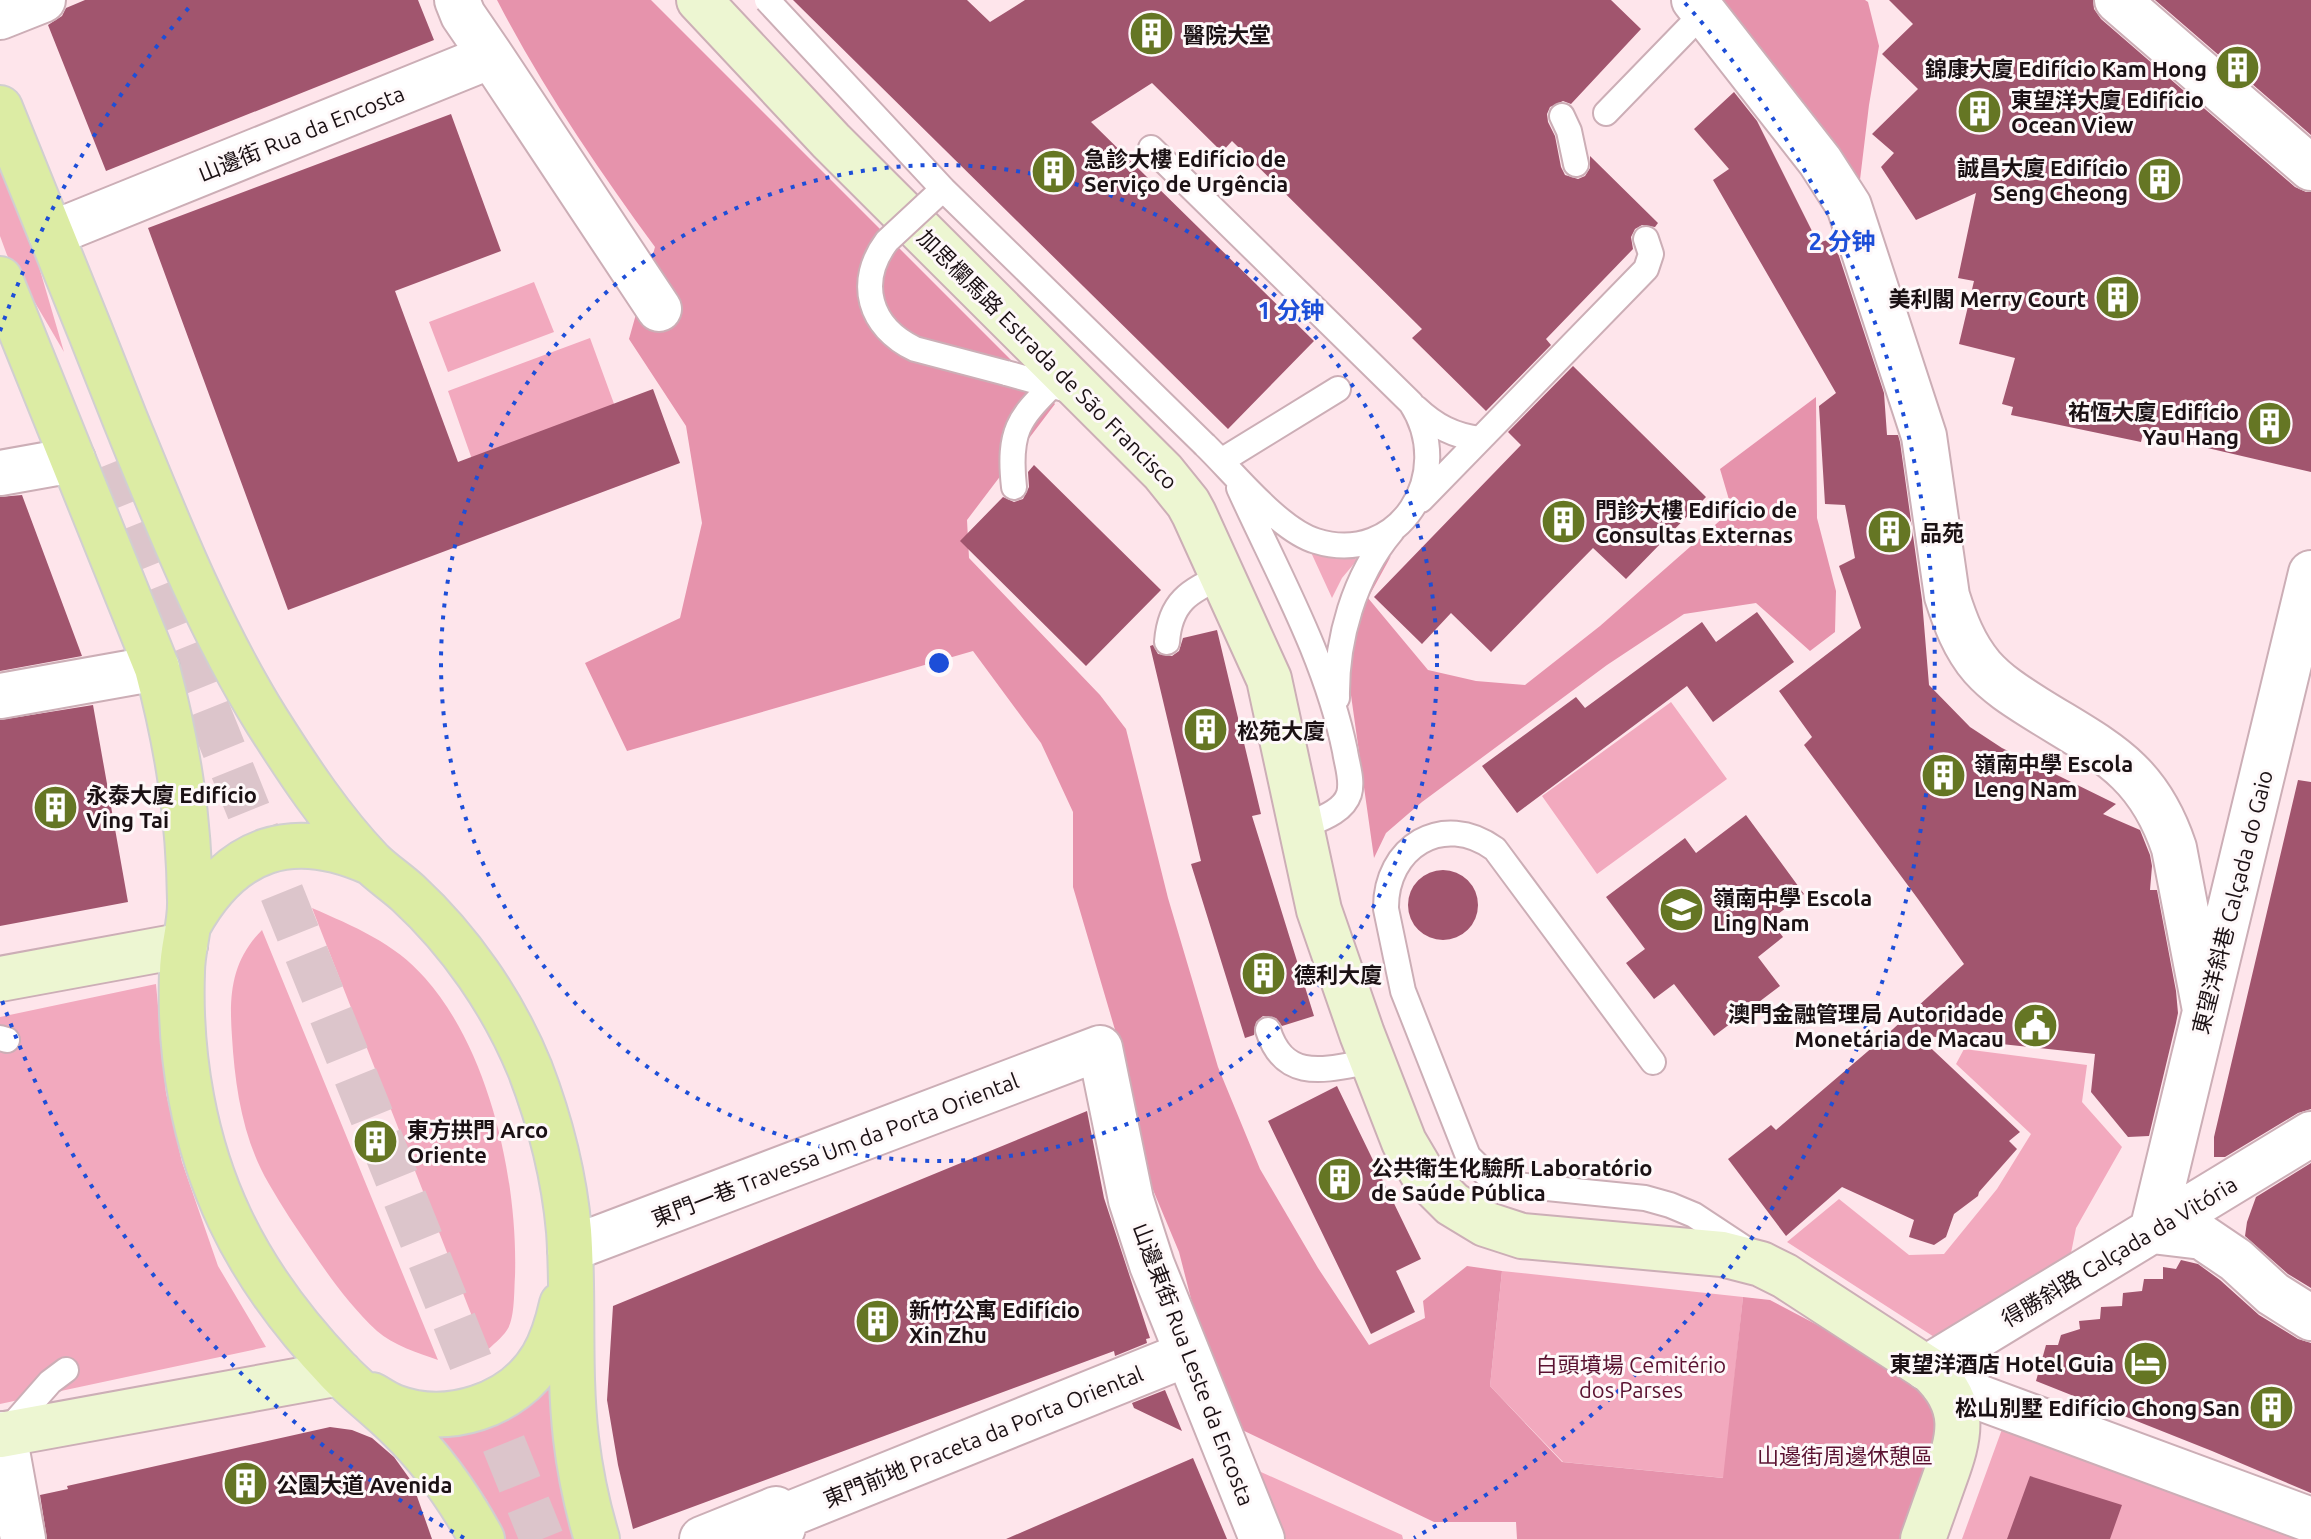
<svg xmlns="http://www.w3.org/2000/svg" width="2311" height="1539" viewBox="0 0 2311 1539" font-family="Ubuntu,'Noto Sans SC',sans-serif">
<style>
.green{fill:#f2a9be}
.forest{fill:#e693ac}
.building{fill:#a1556e}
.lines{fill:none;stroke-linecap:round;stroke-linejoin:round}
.primary-tunnel{stroke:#dcc5cb;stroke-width:44;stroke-dasharray:44 22;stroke-linecap:butt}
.lane-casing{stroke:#ccaeb6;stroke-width:28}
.street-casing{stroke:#ccaeb6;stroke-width:48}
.secondary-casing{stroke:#ccaeb6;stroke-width:48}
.primary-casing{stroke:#d1cfd0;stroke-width:48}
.lane{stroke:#fff;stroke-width:24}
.street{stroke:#fff;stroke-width:44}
.secondary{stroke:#edf6d2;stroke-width:44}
.primary{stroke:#dceca4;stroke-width:44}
.lane-bridge-casing{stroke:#ccaeb6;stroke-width:28;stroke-linecap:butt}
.lane-bridge{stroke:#fff;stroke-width:24}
.ring{fill:none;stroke:#1d4ed8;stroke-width:4;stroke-dasharray:4 8}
.labels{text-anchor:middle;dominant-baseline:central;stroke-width:6;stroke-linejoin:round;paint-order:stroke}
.poi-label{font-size:22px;font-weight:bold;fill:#1b1114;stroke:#fef8f9;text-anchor:start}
.street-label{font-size:22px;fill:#1b1114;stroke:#fef8f9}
.park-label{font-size:22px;fill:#5b1231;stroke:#fef8f9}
.centre{fill:#1d4ed8;stroke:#fef8f9;stroke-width:4}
.ring-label{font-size:24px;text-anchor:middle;font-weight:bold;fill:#1d4ed8;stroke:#fef8f9;stroke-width:6;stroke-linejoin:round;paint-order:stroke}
</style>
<rect width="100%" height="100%" fill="#fee5eb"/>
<path class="green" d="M 0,167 L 35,253 L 64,352 L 7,255 L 0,236 Z
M 534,282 L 554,332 L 448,372 L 429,322 Z
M 590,338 L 617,412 L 474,465 L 448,391 Z
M 1309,548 L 1334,556 L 1358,559 L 1342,578 L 1332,598 Z
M 1671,702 L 1727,779 L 1597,874 L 1542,796 Z
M 312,908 C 353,926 395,943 425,978 C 490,1051 518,1181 515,1276 C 514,1290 515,1319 507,1330 C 502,1338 492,1345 486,1352 Z
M 262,930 L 438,1360 C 418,1353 393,1345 377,1331 C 352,1308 331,1279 312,1251 C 297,1229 282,1207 269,1184 C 243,1140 235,1087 232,1037 C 229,996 231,961 262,930 Z
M 156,984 L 166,1093 L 182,1162 L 218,1266 L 266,1347 L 0,1404 L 0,1017 Z
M 1964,1049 L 2087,1065 L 2082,1102 L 2122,1147 L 2076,1228 L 2070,1258 L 1942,1342 L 1787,1242 L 1839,1199 L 1909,1255 L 1944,1254 L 1997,1189 L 2031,1134 L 1956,1064 Z
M 1502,1271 L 1743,1297 L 1724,1478 L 1563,1462 L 1490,1386 Z
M 552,1378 L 576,1539 L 506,1539 L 486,1499 L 429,1430 Z
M 2005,1421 L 2311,1539 L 1962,1539 Z
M 1252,1468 L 1402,1535 L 1403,1539 L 1280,1539 Z"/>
<path class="forest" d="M 497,0 L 651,0 L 1055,404 L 967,520 L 969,558 L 1100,695 L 1126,729 L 1168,898 L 1218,1067 L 1260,1169 L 1318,1268 L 1369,1345 L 1425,1318 L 1423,1301 L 1467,1266 L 1502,1271 L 1490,1386 L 1562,1462 L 1723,1478 L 1743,1297 L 1770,1300 L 1935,1387 L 1949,1417 L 1913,1539 L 1517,1539 L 1516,1522 L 1434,1522 L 1236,1427 L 1206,1357 L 1179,1252 L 1151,1185 L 1118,1040 L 1073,887 L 1073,812 L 1041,743 L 973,651 L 627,751 L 585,663 L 680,618 L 702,523 L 686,426 L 629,339 L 655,247 C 597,168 542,87 497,0 Z
M 1717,0 L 1865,0 L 1868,2 L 1879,46 L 1869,105 L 1859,188 Z
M 1816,397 L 1817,518 L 1836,591 L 1835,632 L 1810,651 L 1756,603 L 1684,614 L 1607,665 L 1422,802 L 1386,833 L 1374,858 L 1348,674 L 1350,646 L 1372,574 L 1391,556 L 1368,598 L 1428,670 L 1476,681 L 1525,685 L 1600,626 L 1732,510 L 1720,469 Z"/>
<path class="building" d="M 85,0 L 418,0 L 434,40 L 106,171 L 48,25 L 62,16 L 66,8 Z
M 793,0 L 967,0 L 990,22 L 1025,0 L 1611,0 L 1641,29 L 1571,104 L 1563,101 L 1550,107 L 1547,114 L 1548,122 L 1555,136 L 1561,167 L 1565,175 L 1578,179 L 1585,176 L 1590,168 L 1590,156 L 1658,223 L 1655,227 L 1642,225 L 1635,229 L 1631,237 L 1633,249 L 1546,339 L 1551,345 L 1486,411 L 1412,338 L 1422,329 L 1232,141 L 1222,152 L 1152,83 L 1091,122 L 1314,341 L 1228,429 Z
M 1889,0 L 2093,0 L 2094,9 L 2101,19 L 2295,187 L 2306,192 L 2311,192 L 2311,472 L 2143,433 L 2141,442 L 2011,415 L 2013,407 L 2002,404 L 2015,358 L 1959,344 L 1974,281 L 1958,278 L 1976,193 L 1916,220 L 1881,167 L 1894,153 L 1872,134 L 1918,89 L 1882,54 L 1913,24 Z
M 2155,0 L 2311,0 L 2311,135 Z
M 1734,92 L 1757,121 L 1818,243 L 1833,238 L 1884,393 L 1887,435 L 1898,435 L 1900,442 L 1922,600 L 1929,685 L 1970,727 L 2002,748 L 2116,804 L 2103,814 L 2140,830 L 2150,855 L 2152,866 L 2150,890 L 2157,890 L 2176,991 L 2178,1013 L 2176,1023 L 2149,1136 L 2128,1137 L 2091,1092 L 2095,1054 L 1917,1035 L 2020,1132 L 2009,1141 L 2017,1149 L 1979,1192 L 1978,1196 L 1954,1214 L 1946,1237 L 1934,1245 L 1909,1237 L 1914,1220 L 1842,1187 L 1786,1236 L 1728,1159 L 1771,1125 L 1776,1130 L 1881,1040 L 1964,964 L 1918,899 L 1804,745 L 1812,737 L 1779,691 L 1861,628 L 1839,566 L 1855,558 L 1845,505 L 1825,504 L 1819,406 L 1836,393 L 1713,180 L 1729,169 L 1694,129 Z
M 451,114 L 501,251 L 395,291 L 458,462 L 653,389 L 680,463 L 288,610 L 148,228 Z
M 1573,366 L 1706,497 L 1626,579 L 1593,548 L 1491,652 L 1451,613 L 1422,644 L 1374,597 L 1521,445 L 1508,432 Z
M 1034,465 L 1161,590 L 1086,666 L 960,541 L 1003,497 L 1014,502 L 1023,499 L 1029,487 L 1028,472 Z
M 22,495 L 82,656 L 0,671 L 0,497 Z
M 1757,612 L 1794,662 L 1713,722 L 1687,686 L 1517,813 L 1482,766 L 1576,697 L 1585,708 L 1702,622 L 1716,642 Z
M 1217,630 L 1261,814 L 1252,816 L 1314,1016 L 1282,1026 L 1276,1018 L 1263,1016 L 1256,1022 L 1254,1035 L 1245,1038 L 1191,864 L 1201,861 L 1150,646 L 1153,645 L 1158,654 L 1172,656 L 1179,651 L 1183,638 Z
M 93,705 L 128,902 L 0,926 L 0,720 Z
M 2298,780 L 2311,782 L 2311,1109 L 2298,1113 L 2225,1157 L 2214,1157 L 2214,1137 Z
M 1746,815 L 1804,894 L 1770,920 L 1783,937 L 1758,957 L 1780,986 L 1714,1036 L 1674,984 L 1654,999 L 1626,963 L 1645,949 L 1606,897 L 1685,838 L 1696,853 Z
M1408 905a35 35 0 1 1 70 0a35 35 0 1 1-70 0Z
M 1337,1086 L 1421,1259 L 1396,1271 L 1415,1312 L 1371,1334 L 1268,1121 Z
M 1087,1111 L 1104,1198 L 1150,1338 L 1146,1339 L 1147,1343 L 1115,1356 L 1114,1351 L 633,1529 L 618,1465 L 607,1400 L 613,1306 Z
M 2311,1163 L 2311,1288 L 2288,1274 L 2245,1236 L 2247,1222 L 2256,1197 Z
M 2181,1260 L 2198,1264 L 2220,1280 L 2259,1315 L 2298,1339 L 2311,1343 L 2311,1493 L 2212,1451 L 2036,1381 L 2046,1345 L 2058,1345 L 2061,1335 L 2080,1329 L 2079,1321 L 2100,1319 L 2101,1307 L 2122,1306 L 2123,1293 L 2142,1291 L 2144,1279 L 2163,1279 L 2163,1267 L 2176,1269 Z
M 1165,1390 L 1182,1431 L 1134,1408 L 1132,1403 Z
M 330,1427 L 352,1430 L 372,1438 L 394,1457 L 412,1482 L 432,1539 L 47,1539 L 40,1495 L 68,1489 L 67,1486 Z
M 1193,1458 L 1227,1539 L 1006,1539 Z
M 2030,1476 L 2122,1505 L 2110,1539 L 2007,1539 Z"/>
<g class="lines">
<path class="primary-tunnel" d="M 109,464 L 542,1539"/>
<defs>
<path id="lane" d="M 1606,113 L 1704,12
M 1562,116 L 1569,131 L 1576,164
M 1151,148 L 1411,403 C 1457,474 1399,567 1316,541 C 1279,530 1234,473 1205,445
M 1006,373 L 1064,389
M 1416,408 C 1435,426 1454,436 1480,439
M 1221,461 L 1338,389
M 1014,487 C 1007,423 1023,416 1064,373
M 1239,488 C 1278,574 1326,658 1345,751 C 1347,765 1353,780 1349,794 C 1343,813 1317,820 1300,828
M 1421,500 L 1646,269 L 1651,254 L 1646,239
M 1167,642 C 1170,602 1189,591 1223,576
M 1337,698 C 1336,640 1354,576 1392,531
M 1268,1030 C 1285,1085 1330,1068 1373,1061
M 0,1038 L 7,1040
M 1653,1062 L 1495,849 C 1443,811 1385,847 1386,909 L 1403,991 L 1468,1156 L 1485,1173 L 1507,1184 L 1645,1198 L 1670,1205 L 1694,1215 L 1747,1250
M 7,1431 L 50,1382 L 66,1370"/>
<path id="street" d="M 1694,0 L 1820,161 L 1849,206 L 1924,436 L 1947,596 C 1955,621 1964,646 1982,667 C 1997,684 2016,696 2035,708 C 2102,750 2147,767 2174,848 L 2205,1010
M 2117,0 L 2311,168
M 0,17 L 43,0
M 491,56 L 659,309
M 51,234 L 491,56 L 463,15 L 457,0
M 0,473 L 73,460
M 0,696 L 157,668
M 2152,1231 L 2311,573
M 2152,1231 L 2202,1237 L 2236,1260 L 2273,1294 L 2311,1318
M 570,1249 L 1100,1048 L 1131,1200 L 1152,1265 L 1262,1539
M 1926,1368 L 2311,1134
M 1943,1384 L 2311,1520
M 4,1434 L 23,1539
M 780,1518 L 1187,1354
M 702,1539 L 776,1509 L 783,1528 L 755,1539"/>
<path id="secondary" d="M 699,0 L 831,141 L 1163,472 L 1188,503 L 1194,514 L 1269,679 L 1319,910 L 1362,1034 L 1404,1142 L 1424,1176 L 1452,1204 L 1485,1224 L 1522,1236 L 1722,1254 L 1761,1264 L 1785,1276 L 1931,1371 C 1968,1407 1960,1436 1944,1480 C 1937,1500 1930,1519 1923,1539
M 0,979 L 185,945
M 0,1435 L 340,1373"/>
<path id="primary" d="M 0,108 C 42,211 84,315 125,419 C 167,522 208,626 267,721 C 298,770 331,820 371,862 C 382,873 396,882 408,893 C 460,941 503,1003 530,1069 C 550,1121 564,1175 569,1231 C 574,1299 568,1369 576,1438 C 580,1472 587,1506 597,1539
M 0,279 L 157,668 C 178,747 189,819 190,900 C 191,925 182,948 182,972 C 179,1056 194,1143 230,1219 C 257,1276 294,1325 338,1371 C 357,1391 380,1408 400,1428 C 433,1460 460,1499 482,1539
M 189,924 C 232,847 292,827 372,863
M 372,1395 C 379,1399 386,1404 394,1407 C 447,1427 514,1406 543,1357 C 553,1340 558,1322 562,1304"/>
</defs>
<use href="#lane" class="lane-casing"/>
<use href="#street" class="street-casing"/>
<use href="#secondary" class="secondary-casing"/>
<use href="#primary" class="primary-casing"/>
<use href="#lane" class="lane"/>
<use href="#street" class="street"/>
<use href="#secondary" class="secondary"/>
<use href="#primary" class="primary"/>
<defs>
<path id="lane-bridge" d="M 767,0 L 943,189 L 1205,445
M 943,189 L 887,241 C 856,282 869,327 915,349 L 1006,373"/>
</defs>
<use href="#lane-bridge" class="lane-bridge-casing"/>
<use href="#lane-bridge" class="lane-bridge"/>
</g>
<g class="ring">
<circle cx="939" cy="663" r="498"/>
<path d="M464 1538A996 996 0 0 1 0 995M0 331A996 996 0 0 1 193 3M1685 3A996 996 0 0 1 1414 1538"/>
</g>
<defs>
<symbol id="building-disc" viewBox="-11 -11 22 22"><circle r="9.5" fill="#657624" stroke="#fef8f9"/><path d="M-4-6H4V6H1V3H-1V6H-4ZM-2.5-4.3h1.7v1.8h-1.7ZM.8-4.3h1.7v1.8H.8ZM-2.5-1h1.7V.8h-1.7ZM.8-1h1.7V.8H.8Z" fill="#fff"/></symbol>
<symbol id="school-disc" viewBox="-11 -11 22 22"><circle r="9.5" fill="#657624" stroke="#fef8f9"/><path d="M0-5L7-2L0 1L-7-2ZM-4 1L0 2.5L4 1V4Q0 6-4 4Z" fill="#fff"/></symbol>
<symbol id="civic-disc" viewBox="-11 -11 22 22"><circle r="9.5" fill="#657624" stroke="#fef8f9"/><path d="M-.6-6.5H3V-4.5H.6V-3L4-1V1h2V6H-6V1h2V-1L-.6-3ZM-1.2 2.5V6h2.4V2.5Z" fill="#fff"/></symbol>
<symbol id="hotel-disc" viewBox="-11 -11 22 22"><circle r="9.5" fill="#657624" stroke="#fef8f9"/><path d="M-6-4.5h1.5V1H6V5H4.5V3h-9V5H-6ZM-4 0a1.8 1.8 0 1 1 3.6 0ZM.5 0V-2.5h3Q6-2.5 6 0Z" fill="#fff"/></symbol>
</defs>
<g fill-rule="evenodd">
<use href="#building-disc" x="1126" y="8" width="51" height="51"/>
<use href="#building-disc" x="2212" y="42" width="51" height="51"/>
<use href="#building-disc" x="1954" y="86" width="51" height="51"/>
<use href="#building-disc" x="1028" y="146" width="51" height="51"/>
<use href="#building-disc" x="2134" y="154" width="51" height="51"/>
<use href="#building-disc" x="2092" y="272" width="51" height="51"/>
<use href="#building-disc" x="2244" y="398" width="51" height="51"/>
<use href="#building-disc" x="1538" y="496" width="51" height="51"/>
<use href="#building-disc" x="1864" y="506" width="51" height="51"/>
<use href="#building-disc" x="1180" y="704" width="51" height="51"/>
<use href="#building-disc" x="1918" y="750" width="51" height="51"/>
<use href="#building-disc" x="30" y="782" width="51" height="51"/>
<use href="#school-disc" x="1656" y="884" width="51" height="51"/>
<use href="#building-disc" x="1238" y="948" width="51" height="51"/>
<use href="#civic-disc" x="2010" y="1000" width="51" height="51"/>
<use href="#building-disc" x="350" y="1116" width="51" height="51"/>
<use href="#building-disc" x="1314" y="1154" width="51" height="51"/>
<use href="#building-disc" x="852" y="1296" width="51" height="51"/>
<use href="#hotel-disc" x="2120" y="1338" width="51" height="51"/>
<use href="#building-disc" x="2246" y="1382" width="51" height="51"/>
<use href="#building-disc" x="220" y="1458" width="51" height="51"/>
</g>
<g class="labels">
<g class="poi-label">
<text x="1183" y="34">醫院大堂</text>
<text x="2207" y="68" text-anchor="end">錦康大廈 Edifício Kam Hong</text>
<text x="2011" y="99">東望洋大廈 Edifício<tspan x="2011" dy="25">Ocean View</tspan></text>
<text x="1084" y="158">急診大樓 Edifício de<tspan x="1084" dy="25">Serviço de Urgência</tspan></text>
<text x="2128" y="167" text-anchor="end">誠昌大廈 Edifício<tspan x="2128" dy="25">Seng Cheong</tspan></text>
<text x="2086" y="298" text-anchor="end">美利閣 Merry Court</text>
<text x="2239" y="411" text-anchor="end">祐恆大廈 Edifício<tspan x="2239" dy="25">Yau Hang</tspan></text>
<text x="1595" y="509">門診大樓 Edifício de<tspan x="1595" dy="25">Consultas Externas</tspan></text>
<text x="1920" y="532">品苑</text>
<text x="1237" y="730">松苑大廈</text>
<text x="1974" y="763">嶺南中學 Escola<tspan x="1974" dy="25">Leng Nam</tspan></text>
<text x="86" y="794">永泰大廈 Edifício<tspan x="86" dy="25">Ving Tai</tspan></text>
<text x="1713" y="897">嶺南中學 Escola<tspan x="1713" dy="25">Ling Nam</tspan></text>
<text x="1294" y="974">德利大廈</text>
<text x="2004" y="1013" text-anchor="end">澳門金融管理局 Autoridade<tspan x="2004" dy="25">Monetária de Macau</tspan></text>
<text x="407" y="1129">東方拱門 Arco<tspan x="407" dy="25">Oriente</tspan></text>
<text x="1371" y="1167">公共衛生化驗所 Laboratório<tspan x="1371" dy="25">de Saúde Pública</tspan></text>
<text x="909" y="1309">新竹公寓 Edifício<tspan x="909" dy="25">Xin Zhu</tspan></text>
<text x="2114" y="1363" text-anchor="end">東望洋酒店 Hotel Guia</text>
<text x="2240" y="1407" text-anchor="end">松山別墅 Edifício Chong San</text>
<text x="276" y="1484">公園大道 Avenida</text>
</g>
<g class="street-label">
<text transform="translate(301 133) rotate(-22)">山邊街 Rua da Encosta</text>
<text transform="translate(1048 359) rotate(45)">加思欄馬路 Estrada de São Francisco</text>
<text transform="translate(2232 902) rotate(-76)">東望洋斜巷 Calçada do Gaio</text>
<text transform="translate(835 1149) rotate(-21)">東門一巷 Travessa Um da Porta Oriental</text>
<text transform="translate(2119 1251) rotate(-31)">得勝斜路 Calçada da Vitória</text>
<text transform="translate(1194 1364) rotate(69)">山邊東街 Rua Leste da Encosta</text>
<text transform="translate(983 1436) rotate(-22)">東門前地 Praceta da Porta Oriental</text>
</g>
<g class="park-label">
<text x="1631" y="1364">白頭墳場 Cemitério<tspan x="1631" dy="25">dos Parses</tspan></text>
<text x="1845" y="1455">山邊街周邊休憩區</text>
</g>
</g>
<circle cx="939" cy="663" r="12" class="centre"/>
<g class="ring-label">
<text x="1842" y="250">2 分钟</text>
<text x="1291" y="319">1 分钟</text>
</g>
</svg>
